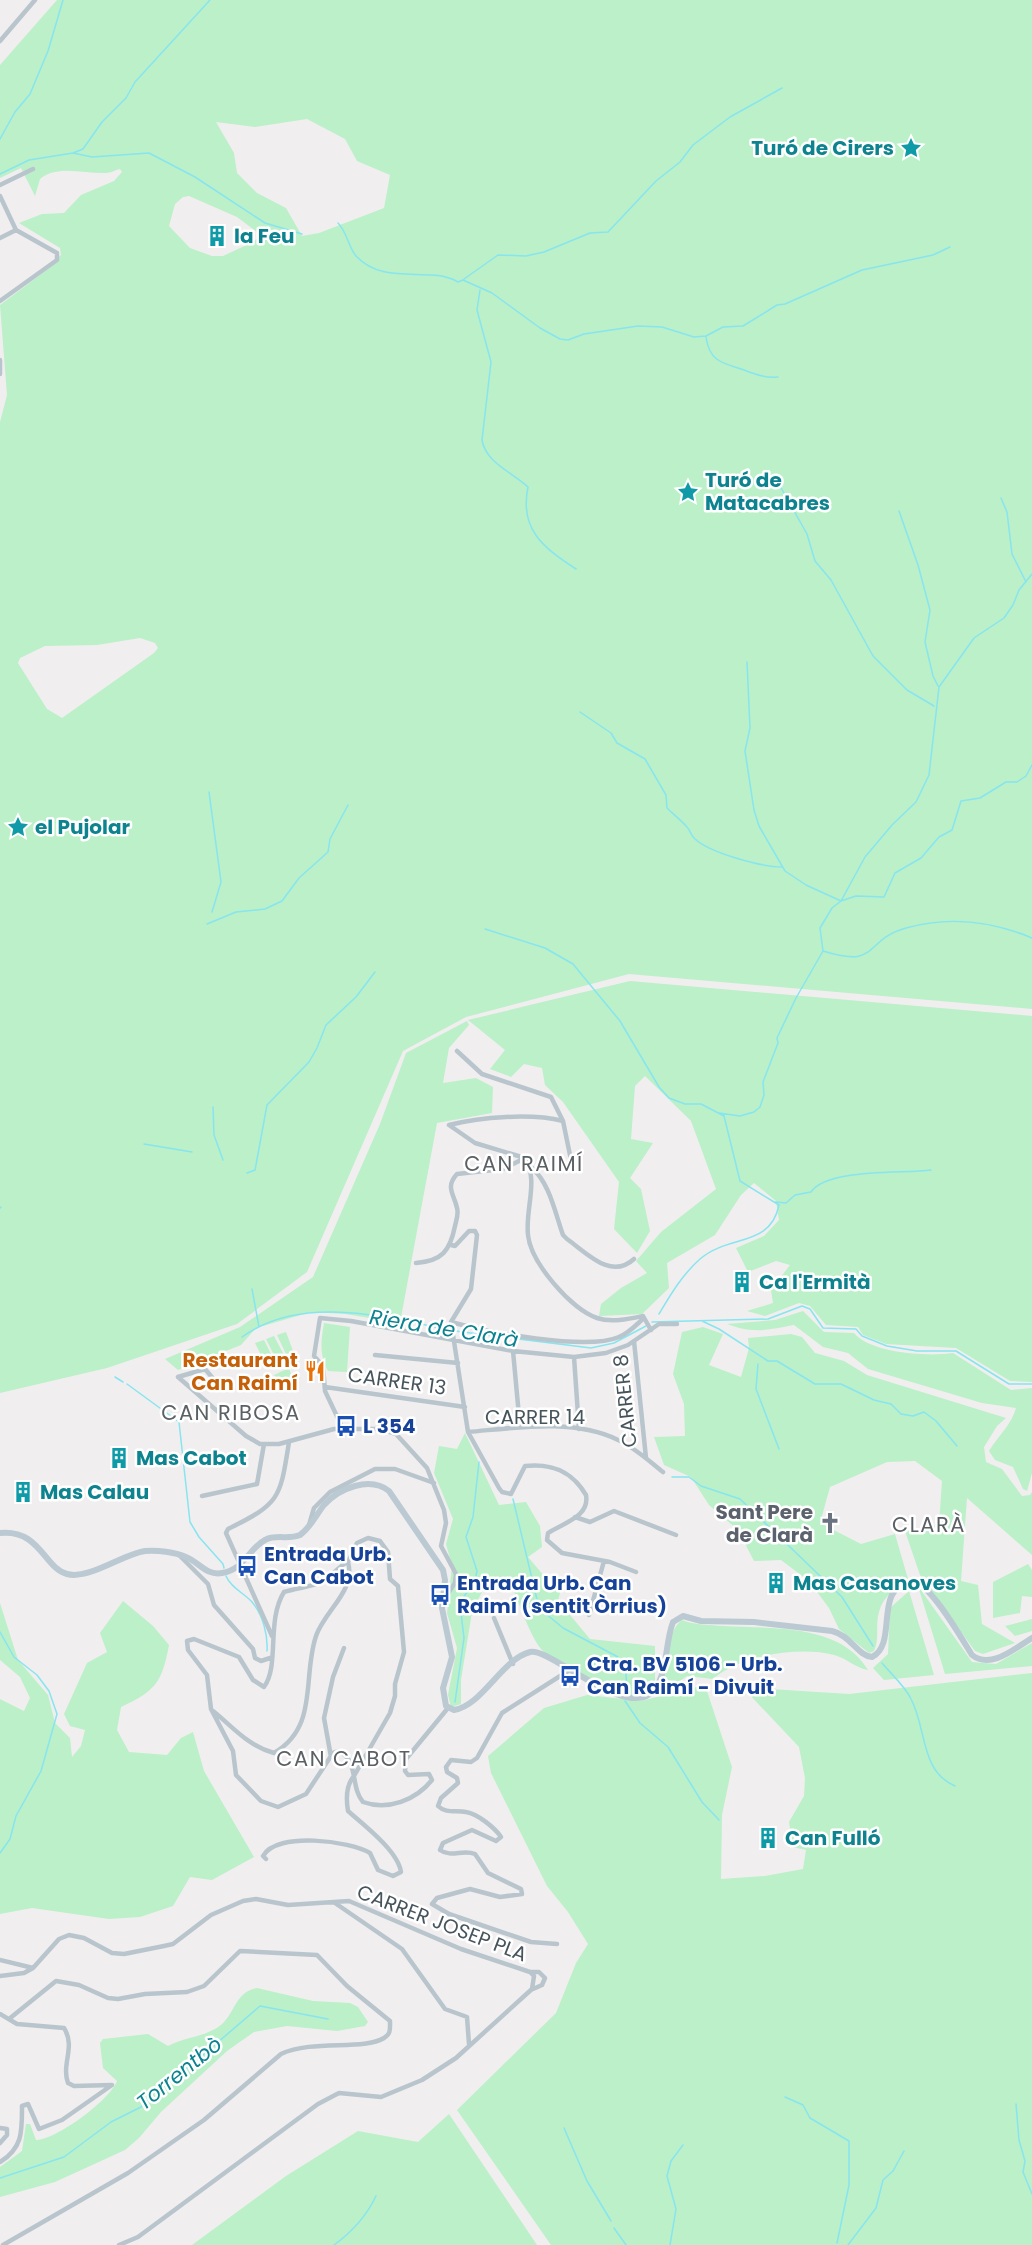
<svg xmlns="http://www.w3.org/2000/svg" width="1032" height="2245" viewBox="0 0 1032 2245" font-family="Poppins,sans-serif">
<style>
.green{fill:#bbf0c9;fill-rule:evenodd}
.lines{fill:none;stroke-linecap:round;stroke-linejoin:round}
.stream{stroke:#87e5ef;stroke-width:1.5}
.street{stroke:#b9c5cc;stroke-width:4.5}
.secondary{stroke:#bbc9d3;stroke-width:6}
.labels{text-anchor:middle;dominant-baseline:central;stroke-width:5;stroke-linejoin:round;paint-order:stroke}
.culture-label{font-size:20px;font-weight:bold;fill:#0d838f;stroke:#fff;text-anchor:start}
.food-label{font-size:20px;font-weight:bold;fill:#c56008;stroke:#fff;text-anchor:end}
.street-label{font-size:20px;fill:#46545c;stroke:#fff}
.transit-label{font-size:20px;font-weight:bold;fill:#164399;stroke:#fff;text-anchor:start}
.worship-label{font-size:20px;font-weight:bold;fill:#5b616d;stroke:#fff;text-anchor:end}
.neighbourhood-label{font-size:21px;letter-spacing:1.5px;fill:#5b6064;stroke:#fff}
.water-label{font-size:21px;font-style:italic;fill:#0a828f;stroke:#fff}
</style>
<rect width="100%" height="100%" fill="#f1eeef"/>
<path class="green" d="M 57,0 L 1032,0 L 1032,1009 L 629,974 L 466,1017 L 403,1051 L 307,1272 L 237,1324 L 107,1368 L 0,1393 L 0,422 L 7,395 L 0,305 L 56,263 L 56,259 L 61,255 L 60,248 L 19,223 L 42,214 L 64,213 L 81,195 L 114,181 L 122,172 L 120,169 C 115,170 111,173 106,173 C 86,174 57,164 40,179 L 35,196 L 21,168 L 0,178 L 0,65 ZM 307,119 L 345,139 L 357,161 L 390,175 L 384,208 L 319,233 L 302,236 L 286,208 L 257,193 L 237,173 L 234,153 L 216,122 L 255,127 ZM 189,196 L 237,217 L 261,235 L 253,242 L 223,256 L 212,256 L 190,248 L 169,226 L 175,204 L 183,197 ZM 140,638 L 155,643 L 158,648 L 154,653 L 62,718 L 47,709 L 18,663 L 20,658 L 45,646 L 97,645 Z
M 630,981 L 1032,1016 L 1032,1382 L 1010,1381 L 956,1348 L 886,1344 L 863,1335 L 858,1327 L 826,1325 L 810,1306 L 799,1303 L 765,1316 L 747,1311 L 773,1303 L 771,1290 L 790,1265 L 776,1261 L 748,1272 L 736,1248 L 764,1236 L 779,1220 L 776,1201 L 754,1183 L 741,1195 L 715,1235 L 667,1263 L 669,1288 L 642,1314 L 599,1316 L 601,1304 L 621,1288 L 647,1273 L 636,1261 L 661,1232 L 716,1189 L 691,1121 L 645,1076 L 635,1086 L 631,1139 L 653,1143 L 630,1178 L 641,1189 L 650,1231 L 637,1253 L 614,1229 L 619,1182 L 563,1102 L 545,1085 L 542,1068 L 524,1064 L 511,1077 L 490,1069 L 505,1050 L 468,1020 Z
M 467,1021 L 469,1025 L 449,1048 L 443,1083 L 476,1078 L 493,1087 L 492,1113 L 437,1123 L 400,1323 L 345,1314 L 311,1312 L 256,1328 L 241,1345 L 178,1370 L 165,1359 L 240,1327 L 313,1277 L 380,1124 L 406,1053 Z
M 803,1311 L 824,1332 L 854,1333 C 870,1353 928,1357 953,1353 L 1011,1390 L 1032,1388 L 1032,1473 L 1027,1491 L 1023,1489 L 1013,1467 L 995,1460 L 989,1451 C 998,1436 1012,1424 1016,1408 L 982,1403 L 868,1369 L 848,1353 L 823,1347 L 794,1325 C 767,1330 753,1334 727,1324 L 775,1320 Z
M 324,1323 L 350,1327 L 347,1372 L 328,1371 C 319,1354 321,1341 324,1323 Z
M 703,1327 L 723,1334 L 709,1365 L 741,1377 L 749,1348 L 748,1338 L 791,1334 L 802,1337 L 815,1353 L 844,1361 L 867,1375 L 1006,1418 L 997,1426 L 984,1447 L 986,1462 L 1002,1469 L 1022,1496 L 1030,1495 L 1032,1492 L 1032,1555 L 967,1498 L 961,1581 L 978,1585 L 982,1624 L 1015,1643 L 983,1654 L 975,1651 L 920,1575 L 905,1531 L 939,1525 L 942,1481 L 915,1461 L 887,1462 L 830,1487 L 820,1523 L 861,1544 L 895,1534 L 908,1579 C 896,1588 883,1596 879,1612 C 875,1625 880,1638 874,1651 L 869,1653 L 839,1629 L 829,1608 L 809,1581 L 781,1560 L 754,1561 L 738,1530 L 709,1505 L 691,1477 L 664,1465 L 654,1437 L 685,1436 L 684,1404 L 673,1374 L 682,1332 Z
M 286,1332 L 293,1351 L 286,1354 L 277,1335 Z
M 274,1336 L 284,1355 L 276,1359 L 266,1339 Z
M 264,1340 L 274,1360 L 265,1363 L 255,1343 Z
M 289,1368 L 292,1377 L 278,1382 L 274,1375 Z
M 465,1433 L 499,1505 L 526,1502 L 540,1526 L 542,1547 L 528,1557 L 545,1577 L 556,1574 L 563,1579 L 557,1606 L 570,1615 L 590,1639 L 655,1646 L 655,1681 L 648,1688 L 632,1695 C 606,1687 561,1671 542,1650 C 531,1639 516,1595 509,1579 L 488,1580 L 472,1612 L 461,1680 L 461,1704 L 451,1707 L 448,1695 L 457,1648 L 447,1613 L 452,1566 L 446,1544 L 453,1519 L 434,1473 L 439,1446 L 457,1449 Z
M 1028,1564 L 1032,1570 L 1032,1597 L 1022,1596 L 1020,1613 L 993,1618 L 993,1582 Z
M 918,1586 L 972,1662 L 996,1664 L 1032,1643 L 1032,1666 L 945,1674 Z
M 909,1591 L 934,1675 L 884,1680 L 873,1668 L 888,1654 L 890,1608 Z
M 123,1601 L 153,1626 L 169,1645 C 162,1682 156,1691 121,1707 L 117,1730 L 129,1752 L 167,1755 L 181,1738 L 193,1732 L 204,1771 L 254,1857 L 212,1880 L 190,1877 L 173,1906 L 140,1917 L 109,1919 L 32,1908 L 0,1914 L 0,1699 L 24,1711 L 30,1698 L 20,1677 L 0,1660 L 0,1603 L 18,1660 L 48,1695 L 55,1723 L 70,1738 L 72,1757 L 81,1746 L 85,1730 L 70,1726 L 64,1714 L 87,1663 L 107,1652 L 100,1633 Z
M 1032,1619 L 1032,1631 L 1015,1636 L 1005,1626 Z
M 682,1620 C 694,1625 710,1625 723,1626 C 771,1629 840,1623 868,1670 C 856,1668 846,1658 834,1655 C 800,1646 740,1655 713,1679 L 687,1676 L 667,1690 L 660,1688 C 670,1668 663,1635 682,1620 Z
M 1032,1673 L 1032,2245 L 551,2245 L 457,2110 L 556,2013 L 576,1963 L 588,1944 L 568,1912 L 547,1886 L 491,1773 L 488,1756 L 544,1708 L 587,1695 L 641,1701 L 705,1685 L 732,1767 L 722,1815 L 721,1879 L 765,1876 L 803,1869 L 806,1850 L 793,1847 L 789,1822 L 804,1796 L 805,1778 L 799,1747 L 747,1692 L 753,1688 L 849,1694 Z
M 257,1988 L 313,2001 L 350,2003 L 358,2007 L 368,2022 L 365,2026 L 337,2031 L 287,2026 L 254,2032 L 227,2051 L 161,2112 L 139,2138 L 125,2150 L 55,2182 L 0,2197 L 0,2167 L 22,2151 L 26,2124 L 30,2124 L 36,2140 C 56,2140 110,2100 117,2081 L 103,2068 L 100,2043 L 103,2039 L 148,2034 L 168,2046 C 186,2036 204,2038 221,2025 C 235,2013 235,1992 257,1988 Z
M 449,2114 L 537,2245 L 192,2245 L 286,2176 L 358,2131 L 418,2142 Z"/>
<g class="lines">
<path class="stream" d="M 0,139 L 15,112 L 30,94 L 48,51 L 63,0
M 73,153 L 92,157 L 149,153 L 195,177 L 265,223 L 302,234
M 0,174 L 29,160 L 73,153 L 83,149 L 102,122 L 126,98 L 135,82 L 210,0
M 338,223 C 347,232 348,246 356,256 C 385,287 430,265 458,282 L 463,280 L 492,293 L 540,328 L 560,339 L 568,340 L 584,334 L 638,326 L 662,327 L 694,337 L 706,336 L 723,327 L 743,326 L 777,305 L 785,304 L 862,270 L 933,255 L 950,247
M 464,279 L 498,255 L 526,256 L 544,252 L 590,233 L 608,232 L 656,181 L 680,162 L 693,145 L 730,117 L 782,88
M 480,290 L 477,310 L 491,362 L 482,440 C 486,463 512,472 528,487 C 519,530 544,548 576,569
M 706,337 C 709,360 721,363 741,369 C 755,374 763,378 778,377
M 780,486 L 807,534 L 815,561 L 831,580 L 873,656 L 907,690 L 934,706
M 1001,498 L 1007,512 L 1012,554 L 1026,582
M 899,511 L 918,565 L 930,610 L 925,642 L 933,676 L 938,686
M 747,662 L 750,728 L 745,751 L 754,810 L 759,826 L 785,871 L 806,885 L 841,901 L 856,896 L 884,897 L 895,873 L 921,858 L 939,837 L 952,830 L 961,801 L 980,798 L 1006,782 L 1017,782 L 1026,776 L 1032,765
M 580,712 L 611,733 L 617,743 L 645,759 L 666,795 L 667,808 C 673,814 681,820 687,827 C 690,830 691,836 695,839 C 710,853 762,867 782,867
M 209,792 L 221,882 L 212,912
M 207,924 L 236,912 L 265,909 L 282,901 L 299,878 L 328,852 L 330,839 L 348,805
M 485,929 L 545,948 L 573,964 L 620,1021 L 659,1087 L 669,1098 L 685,1104 L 701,1104 L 724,1116 L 740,1181 L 779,1205 C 770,1248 729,1234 700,1259 C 682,1275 671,1294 659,1314
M 823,951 L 820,928 L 832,908 L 841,901 L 865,857 L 892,825 L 916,802 L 929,775 L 939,687 L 974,638 L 1004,618 L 1013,605 L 1019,590 L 1032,574
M 213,1107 L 214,1135 L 223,1160
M 719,1113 L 740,1116 L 754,1112 L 760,1107 L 764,1095 L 763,1082 L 778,1043 L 777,1038 L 796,998 L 823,951 C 880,969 863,940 906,928 C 948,916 992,921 1032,938
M 144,1144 L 192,1152
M 247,1173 L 255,1170 L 267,1105 L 309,1062 L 317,1048 L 326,1025 L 356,997 L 375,972
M 775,1202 L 786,1203 L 795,1195 L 811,1192 C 827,1168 903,1174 931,1170
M 0,1208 L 1,1207
M 252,1289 L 259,1327
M 702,1321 L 719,1329 L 768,1361 L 777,1361 L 815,1384 L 841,1384 L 874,1400 L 891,1404 L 901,1414 L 913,1416 L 924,1412 L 936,1421 L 957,1446
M 652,1322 L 768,1319 L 802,1306 L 810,1309 L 823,1328 L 856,1329 L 862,1336 L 887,1346 L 917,1351 L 956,1351 L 1009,1384 L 1032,1384
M 455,1331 L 591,1348 L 614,1343 L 646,1326
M 242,1337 C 302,1294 384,1317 450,1330
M 758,1364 L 756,1389 L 779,1449
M 115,1377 L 123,1382
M 127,1384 L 179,1422 L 190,1522 L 199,1537 L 223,1564 L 224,1568
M 672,1477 L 689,1477 L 701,1486 L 740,1499 L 842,1597 L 873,1646
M 513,1499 L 539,1608 L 563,1628 L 618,1657 L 626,1674 L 627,1690
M 226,1576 C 231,1588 244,1593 252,1602 C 263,1615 268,1635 267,1651
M 0,1632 L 14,1657 L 37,1675 L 49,1691 L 57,1714 L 41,1771 L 16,1816 L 10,1839 L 0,1853
M 882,1663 C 891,1674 905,1686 911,1699 C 927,1729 920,1771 955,1786
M 625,1701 L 640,1723 L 668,1747 L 702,1802 L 719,1820
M 455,1702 L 464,1638 L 461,1613 L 463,1598 L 475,1580 L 477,1571 L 466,1537 L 473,1517 L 479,1462
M 785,2097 L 803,2105 L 810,2118 L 849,2141 L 849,2185 L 837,2243
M 1016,2104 L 1019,2140 L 1025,2161 L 1023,2172 L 1032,2194
M 564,2128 L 587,2181 L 611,2221
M 0,2178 L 64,2157 L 111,2122 L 141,2107 L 169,2076 L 189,2067 L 260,2006 L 328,2019
M 614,2228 L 626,2245
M 334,2245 C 352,2232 366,2217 376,2196
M 670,2245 L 676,2209 L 667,2176 L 671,2161 L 683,2145
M 848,2245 L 876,2208 L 883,2180 L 893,2171 L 904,2151"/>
<path class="street" d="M 0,41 L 35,0
M 0,185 L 33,169
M 0,196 L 16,230 L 57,253 L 57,260 L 0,301
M 0,238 L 16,230
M 0,360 L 0,374
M 457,1051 L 482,1074 L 551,1097 L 563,1121 L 571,1160
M 525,1158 C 539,1181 525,1209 528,1235 C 531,1263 571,1309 597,1318 C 611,1323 629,1319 643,1316 L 651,1330
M 525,1158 L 475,1143 L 449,1125 C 481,1117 531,1113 563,1121
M 531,1167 C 550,1183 555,1213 563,1235 L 567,1239 C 588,1254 611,1280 634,1259
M 451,1245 L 455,1246 L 469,1231 L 475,1231 L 477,1235 L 471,1289 L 451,1322
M 416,1263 C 442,1261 450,1251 455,1226 C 456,1221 459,1214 457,1208 C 454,1194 445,1187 457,1174 L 503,1169 L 525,1158
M 451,1322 L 468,1432 L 499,1488 L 502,1492 L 511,1494 L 525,1466 C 552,1463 572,1471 586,1495 C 590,1517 563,1523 548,1533 L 547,1540 L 562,1553 L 610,1562 L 636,1572
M 451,1322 C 487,1332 586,1351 619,1337 C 628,1334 637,1324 644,1318
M 634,1341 L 646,1458
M 513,1351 L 520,1427
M 375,1355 L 458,1363
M 574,1357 L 579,1429
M 178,1377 L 246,1436 L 260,1444 L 279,1444 L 334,1429 L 381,1429 L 396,1434 L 427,1468 L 444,1510 L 446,1523 L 441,1546 L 456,1574 L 455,1583 L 442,1602
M 178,1377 L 205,1369 L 222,1389
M 325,1387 L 465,1407
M 343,1429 L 325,1391 L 323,1366 L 314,1356 L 320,1318 L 351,1321 L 513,1351 L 574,1357 L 606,1353 L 628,1345 L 659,1324 L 677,1324
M 468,1432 C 515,1428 574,1418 618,1440 C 634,1447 649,1461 663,1472
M 202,1496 L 257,1484 L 264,1444
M 575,1517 L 590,1522 L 614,1511 L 676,1535
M 309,1525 L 314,1508 L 330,1492 L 375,1469 L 395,1469 L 434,1483
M 179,1555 L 208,1584 L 214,1605 L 253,1649 L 255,1658 L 261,1661 L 270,1658
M 589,1615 L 604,1561
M 494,1618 L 513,1664
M 272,1636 L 226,1533 L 228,1529 C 281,1503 280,1498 289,1442
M 213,1711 C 233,1727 248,1746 274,1753 C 319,1727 302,1678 316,1636 C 325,1610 356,1591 348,1562
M 331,1757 L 324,1718 L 333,1677 L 344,1648
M 266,1859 L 263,1856 C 277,1831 350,1841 370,1853 L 378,1870 L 393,1876 L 401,1872 C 398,1851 364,1825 348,1811 C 346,1799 346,1785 354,1776 L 390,1713 L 395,1696 L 395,1684 L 404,1652 L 398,1586 L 390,1579 L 388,1552 L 380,1541 L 368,1538 L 357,1543 L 348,1562 C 338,1566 332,1577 322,1582 C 311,1587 296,1588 284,1592 C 266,1621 280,1665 264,1687 L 253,1680 L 239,1657 L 194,1639 L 187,1641 L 188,1650 L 207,1675 L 211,1709 L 233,1751 L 236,1775 L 261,1801 L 278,1807 L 306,1794 L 333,1753 L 339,1751 C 359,1761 350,1787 363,1802 C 388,1811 416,1800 432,1780 L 429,1774 L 408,1775 L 405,1771 L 406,1759 L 448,1708
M 335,1903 L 402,1949 L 445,2009 L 467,2017 L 469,2044
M 557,1944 L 531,1942 L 449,1914 L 432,1904 L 437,1898 L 470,1889 L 500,1897 L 522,1894 L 521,1889 L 488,1873 L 475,1854 C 463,1849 451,1858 440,1850 L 443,1843 L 472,1830 L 496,1841 L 501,1837 C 495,1828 478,1814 466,1812 C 456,1810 446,1814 438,1806 L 441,1798 L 458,1783 L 457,1778 L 447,1772 L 446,1767 L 451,1760 L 471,1762 L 477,1758 L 502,1713 L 568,1671
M 0,1960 L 33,1968
M 530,1972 L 539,1972 L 545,1978 L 542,1985 L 533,1989
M 0,1976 L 24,1973 L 33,1968 L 59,1939 L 69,1935 L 84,1938 L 112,1953 L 124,1954 L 164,1946 L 173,1944 L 211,1915 L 243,1901 L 256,1899 L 288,1905 L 349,1901 L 461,1949 L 530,1972 L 534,1976 L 532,1989 L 456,2058 L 422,2080 L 381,2097 L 339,2093 L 318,2104 L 138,2237 L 119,2245
M 0,2014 L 17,2024 L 64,2028 C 76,2047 61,2064 68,2083 L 74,2086 L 112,2085 L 62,2120 L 39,2129 L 28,2104 L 22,2106 C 22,2131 23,2148 0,2162
M 0,2128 L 7,2129 L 7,2135 L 0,2143
M 3,2245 L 128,2173 L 204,2120 L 281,2054 C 313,2039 363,2051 384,2038 C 391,2034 390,2029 390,2021 L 347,1986 L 317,1955 L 240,1951 L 204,1986 L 187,1992 L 145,1994 L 118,1999 L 108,1998 L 79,1985 L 56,1981 L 9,2019"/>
<path class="secondary" d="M 0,1533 C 40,1529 44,1568 67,1574 C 89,1580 123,1554 145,1551 C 157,1550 175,1552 186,1557 C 199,1562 206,1576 222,1573 C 244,1570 248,1549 265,1540 C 275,1534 289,1540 300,1535 C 311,1527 316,1515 324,1505 C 339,1488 370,1476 389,1491 L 443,1570 L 445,1580 L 442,1608 L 452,1657 L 443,1688 L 446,1706 L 454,1710 C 482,1706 502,1659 530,1652 C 551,1647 629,1724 655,1689 C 668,1671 665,1642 673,1622 L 683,1616 L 701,1621 L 754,1622 L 832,1631 C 850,1635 858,1656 872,1657 C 899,1644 872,1586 912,1582 C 929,1580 963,1641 972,1655 C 991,1670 1015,1648 1032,1638"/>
</g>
<defs>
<symbol id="sight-bare" viewBox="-9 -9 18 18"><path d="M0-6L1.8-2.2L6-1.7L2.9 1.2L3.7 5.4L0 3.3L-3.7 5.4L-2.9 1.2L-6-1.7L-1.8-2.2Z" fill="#0f9aa8" stroke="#fff" stroke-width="2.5" paint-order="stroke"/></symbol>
<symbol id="building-bare" viewBox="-9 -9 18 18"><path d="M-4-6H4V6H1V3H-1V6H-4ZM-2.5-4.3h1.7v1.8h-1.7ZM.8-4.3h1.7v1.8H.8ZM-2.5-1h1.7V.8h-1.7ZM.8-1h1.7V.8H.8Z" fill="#0f9aa8" stroke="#fff" stroke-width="2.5" paint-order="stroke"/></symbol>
<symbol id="restaurant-bare" viewBox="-9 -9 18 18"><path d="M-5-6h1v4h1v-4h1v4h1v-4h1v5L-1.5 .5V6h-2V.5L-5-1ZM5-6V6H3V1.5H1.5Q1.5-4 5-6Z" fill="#e8710a" stroke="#fff" stroke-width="2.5" paint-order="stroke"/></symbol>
<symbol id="bus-bare" viewBox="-9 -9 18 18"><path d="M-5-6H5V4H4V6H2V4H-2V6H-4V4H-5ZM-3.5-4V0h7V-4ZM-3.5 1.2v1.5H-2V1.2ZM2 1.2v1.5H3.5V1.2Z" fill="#1a4fb4" stroke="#fff" stroke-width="2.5" paint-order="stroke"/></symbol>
<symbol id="church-bare" viewBox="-9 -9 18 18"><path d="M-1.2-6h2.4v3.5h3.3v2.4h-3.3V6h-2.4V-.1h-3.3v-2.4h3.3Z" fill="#6b7280" stroke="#fff" stroke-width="2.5" paint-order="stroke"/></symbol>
</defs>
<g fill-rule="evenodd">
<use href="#sight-bare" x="896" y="133" width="30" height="30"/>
<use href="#building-bare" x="202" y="221" width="30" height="30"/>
<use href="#sight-bare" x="673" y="477" width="30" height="30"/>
<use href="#sight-bare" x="3" y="812" width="30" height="30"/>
<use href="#building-bare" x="727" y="1267" width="30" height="30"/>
<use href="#restaurant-bare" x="300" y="1356" width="30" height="30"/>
<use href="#bus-bare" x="331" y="1411" width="30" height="30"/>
<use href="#building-bare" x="104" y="1443" width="30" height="30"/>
<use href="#building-bare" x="8" y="1477" width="30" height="30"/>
<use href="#church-bare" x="815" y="1508" width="30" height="30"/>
<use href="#bus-bare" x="232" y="1551" width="30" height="30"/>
<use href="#building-bare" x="761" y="1568" width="30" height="30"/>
<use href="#bus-bare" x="425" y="1580" width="30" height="30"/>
<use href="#bus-bare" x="555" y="1661" width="30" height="30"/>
<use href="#building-bare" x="753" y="1823" width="30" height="30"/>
</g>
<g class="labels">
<g class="culture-label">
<text x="894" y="148" text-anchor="end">Turó de Cirers</text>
<text x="234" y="236">la Feu</text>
<text x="705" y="480">Turó de<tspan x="705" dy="23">Matacabres</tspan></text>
<text x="35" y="827">el Pujolar</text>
<text x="759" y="1282">Ca l'Ermità</text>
<text x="136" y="1458">Mas Cabot</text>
<text x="40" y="1492">Mas Calau</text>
<text x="793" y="1583">Mas Casanoves</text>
<text x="785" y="1838">Can Fulló</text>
</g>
<g class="food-label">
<text x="298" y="1360">Restaurant<tspan x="298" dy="23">Can Raimí</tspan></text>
</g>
<g class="street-label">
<text transform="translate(397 1381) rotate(8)">CARRER 13</text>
<text transform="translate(625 1401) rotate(-96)">CARRER 8</text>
<text x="535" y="1417">CARRER 14</text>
<text transform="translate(442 1923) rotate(21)">CARRER JOSEP PLA</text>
</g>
<g class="transit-label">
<text x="363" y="1426">L 354</text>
<text x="264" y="1554">Entrada Urb.<tspan x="264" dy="23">Can Cabot</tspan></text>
<text x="457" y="1583">Entrada Urb. Can<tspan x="457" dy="23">Raimí (sentit Òrrius)</tspan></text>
<text x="587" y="1664">Ctra. BV 5106 - Urb.<tspan x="587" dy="23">Can Raimí - Divuit</tspan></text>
</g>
<g class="worship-label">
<text x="813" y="1512">Sant Pere<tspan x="813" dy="23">de Clarà</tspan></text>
</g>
<g class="neighbourhood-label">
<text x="524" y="1163">CAN RAIMÍ</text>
<text x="231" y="1412">CAN RIBOSA</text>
<text x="929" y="1524">CLARÀ</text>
<text x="344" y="1758">CAN CABOT</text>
</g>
<g class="water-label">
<text transform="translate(444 1328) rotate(9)">Riera de Clarà</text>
<text transform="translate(179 2073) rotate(-39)">Torrentbò</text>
</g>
</g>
</svg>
